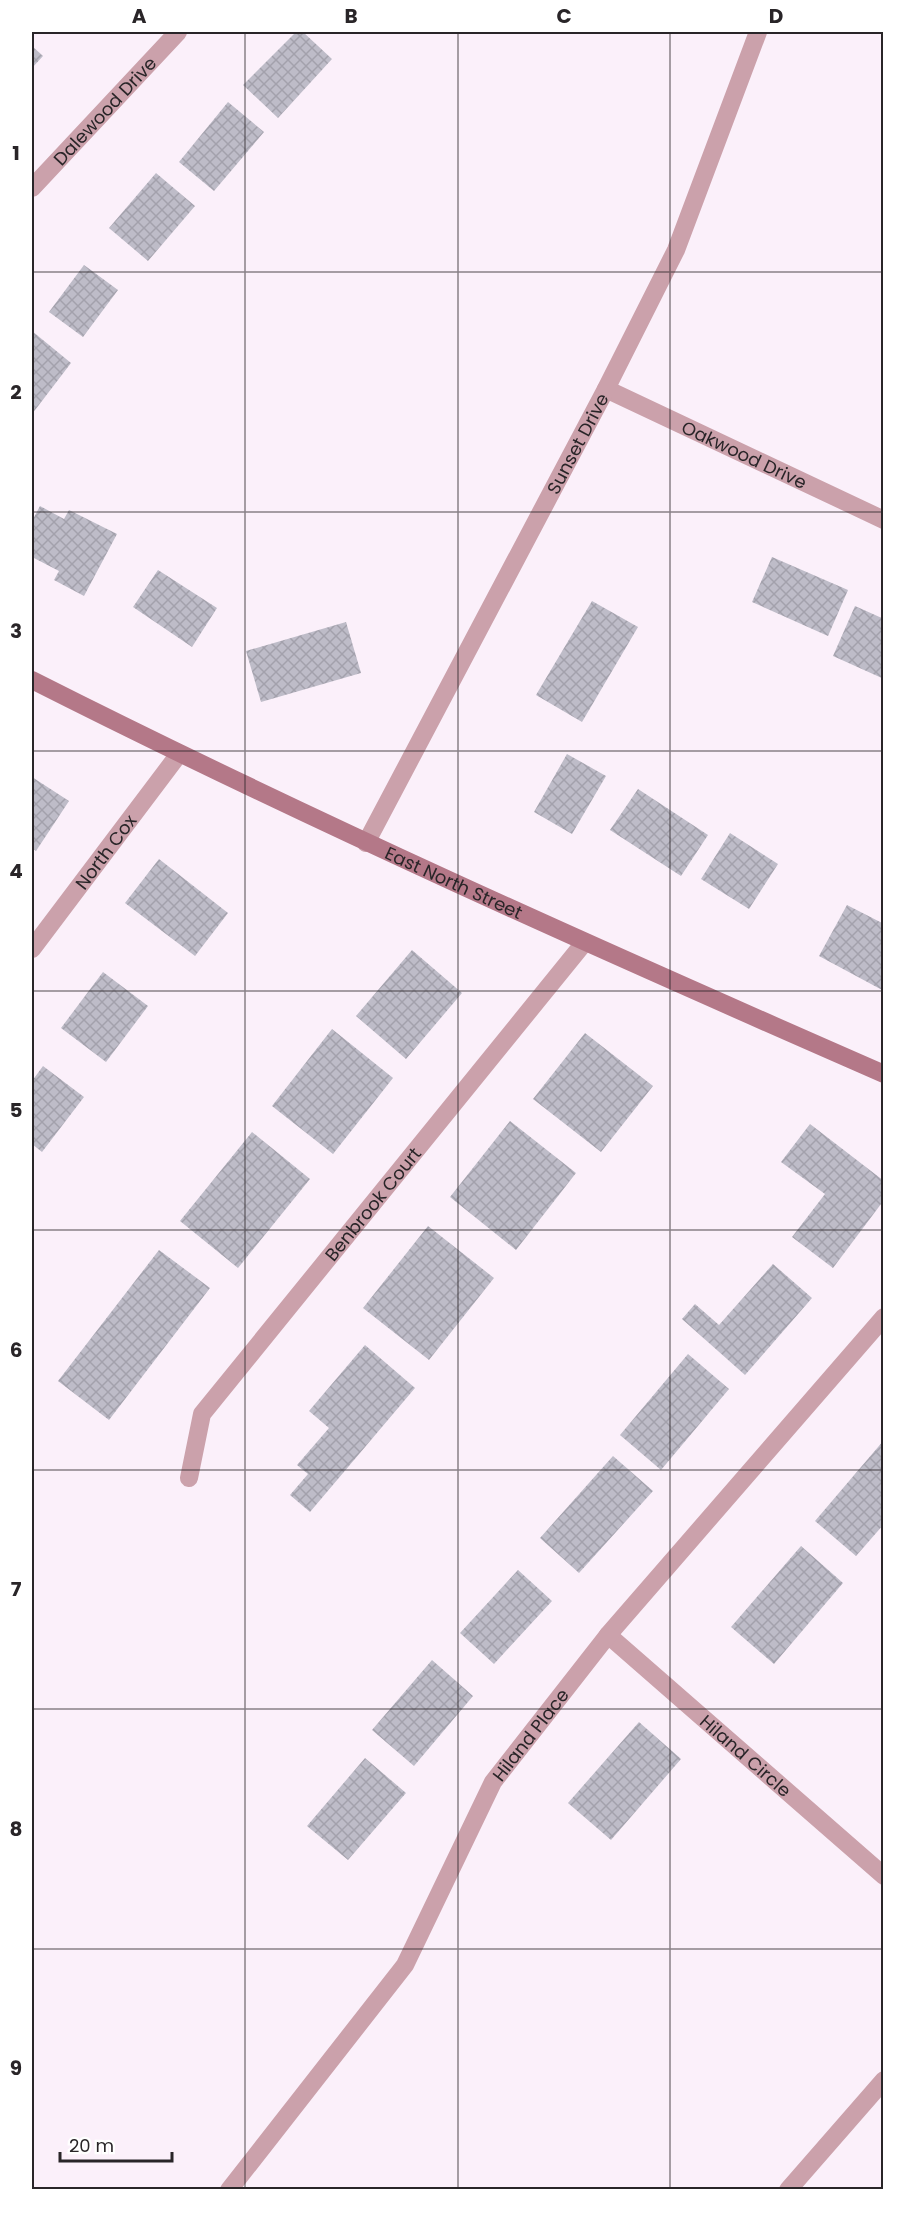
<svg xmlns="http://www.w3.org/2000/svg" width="915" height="2221" viewBox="0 0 915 2221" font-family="Poppins,sans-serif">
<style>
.building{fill:url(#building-cross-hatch)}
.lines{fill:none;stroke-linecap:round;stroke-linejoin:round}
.street{stroke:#cba1ab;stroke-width:18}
.secondary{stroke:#b47888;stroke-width:18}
.grid{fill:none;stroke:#292528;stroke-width:1.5;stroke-opacity:0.55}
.labels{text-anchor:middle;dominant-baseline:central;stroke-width:5;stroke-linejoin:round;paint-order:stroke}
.street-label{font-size:18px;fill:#292528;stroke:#fff}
.neatline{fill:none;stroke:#292528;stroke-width:2}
.grid-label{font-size:20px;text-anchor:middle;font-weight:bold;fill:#292528}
</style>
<defs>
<pattern id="building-cross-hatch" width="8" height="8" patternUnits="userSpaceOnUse" patternTransform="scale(1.5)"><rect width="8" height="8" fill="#bebcc8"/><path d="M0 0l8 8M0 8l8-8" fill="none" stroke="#a3a1ac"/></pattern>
</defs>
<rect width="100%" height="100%" fill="#fbf0fa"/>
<path class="building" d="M 296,32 L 303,32 L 332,59 L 278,118 L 243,85 Z
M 32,46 L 43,56 L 32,68 Z
M 228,102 L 264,132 L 214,191 L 179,162 Z
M 156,173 L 195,206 L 148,261 L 109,228 Z
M 84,265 L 118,290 L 83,337 L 49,312 Z
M 32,331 L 71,363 L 32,414 Z
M 40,506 L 64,519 L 69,510 L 117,534 L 84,596 L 54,580 L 59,571 L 32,557 L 32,521 Z
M 772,557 L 848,590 L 828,636 L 752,602 Z
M 158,570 L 217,608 L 192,647 L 133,607 Z
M 592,601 L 638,627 L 582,722 L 536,695 Z
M 855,606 L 884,619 L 884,679 L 833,656 Z
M 346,622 L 361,673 L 261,702 L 246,651 Z
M 567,754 L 606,776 L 572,834 L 534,812 Z
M 32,777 L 69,801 L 36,851 L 32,848 Z
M 638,789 L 708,835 L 681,876 L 610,830 Z
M 730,833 L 778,864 L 749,909 L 701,879 Z
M 159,859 L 228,913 L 195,956 L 125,903 Z
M 847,905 L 884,924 L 884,991 L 819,956 Z
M 412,950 L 462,993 L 406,1059 L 356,1016 Z
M 103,972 L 148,1006 L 106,1062 L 61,1028 Z
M 332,1029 L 393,1078 L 333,1154 L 272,1106 Z
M 585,1033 L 653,1086 L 601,1152 L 533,1099 Z
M 43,1066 L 84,1097 L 42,1152 L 32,1144 L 32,1081 Z
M 510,1121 L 576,1173 L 516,1250 L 450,1197 Z
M 810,1124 L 884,1181 L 884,1200 L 833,1268 L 792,1237 L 825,1194 L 781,1162 Z
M 252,1132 L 310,1179 L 238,1268 L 180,1221 Z
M 428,1226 L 494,1278 L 429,1360 L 363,1308 Z
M 159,1250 L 210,1288 L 109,1420 L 58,1381 Z
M 773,1264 L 812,1298 L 745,1375 L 682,1319 L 695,1304 L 719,1325 Z
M 365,1345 L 415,1388 L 310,1512 L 290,1495 L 308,1474 L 297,1465 L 329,1428 L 309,1411 Z
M 688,1354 L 729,1389 L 661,1470 L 620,1435 Z
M 884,1440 L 884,1524 L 856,1556 L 815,1521 Z
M 613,1456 L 653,1491 L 579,1573 L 540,1538 Z
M 801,1546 L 843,1583 L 774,1664 L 731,1627 Z
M 518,1570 L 552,1601 L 494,1664 L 460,1633 Z
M 432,1660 L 473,1696 L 414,1766 L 372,1730 Z
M 639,1722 L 681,1759 L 611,1840 L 568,1803 Z
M 365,1758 L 406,1793 L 348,1860 L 307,1826 Z"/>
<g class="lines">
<g class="street">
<path id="s1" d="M 32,188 L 178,32"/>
<path id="s2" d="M 606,389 L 884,520"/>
<path id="s3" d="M 366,843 L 606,389 L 676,250 L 758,32"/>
<path id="s4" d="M 32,949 L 179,754"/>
<path id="s5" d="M 189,1478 L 202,1414 L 584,943"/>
<path id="s6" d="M 608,1635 L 884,1876"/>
<path id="s7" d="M 229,2190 L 405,1965 L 493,1782 L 608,1635 L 884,1317"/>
<path d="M 788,2190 L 884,2080"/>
</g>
<path class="secondary" id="s8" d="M 32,680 C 311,821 596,948 884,1074"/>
</g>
<path class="grid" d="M 245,32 L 245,2190M 458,32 L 458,2190M 670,32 L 670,2190M 32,272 L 884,272M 32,512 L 884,512M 32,751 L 884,751M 32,991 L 884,991M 32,1230 L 884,1230M 32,1470 L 884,1470M 32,1709 L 884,1709M 32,1949 L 884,1949"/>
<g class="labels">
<g class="street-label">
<text stroke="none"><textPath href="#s1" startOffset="106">Dalewood Drive</textPath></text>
<text stroke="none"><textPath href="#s3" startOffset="452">Sunset Drive</textPath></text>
<text stroke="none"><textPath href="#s2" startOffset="153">Oakwood Drive</textPath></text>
<text stroke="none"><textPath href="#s4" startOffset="122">North Cox</textPath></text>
<text stroke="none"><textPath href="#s8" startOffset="468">East North Street</textPath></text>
<text stroke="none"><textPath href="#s5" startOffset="336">Benbrook Court</textPath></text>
<text stroke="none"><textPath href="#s7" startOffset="549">Hiland Place</textPath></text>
<text stroke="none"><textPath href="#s6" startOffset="183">Hiland Circle</textPath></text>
</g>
</g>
<rect width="915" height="2221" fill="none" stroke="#ffffff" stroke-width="66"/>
<path d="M60 2152v9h112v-9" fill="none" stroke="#292528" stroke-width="3"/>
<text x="69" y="2152" font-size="18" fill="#292528" stroke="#ffffff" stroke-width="4.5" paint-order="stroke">20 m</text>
<rect x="33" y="33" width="849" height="2155" class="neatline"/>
<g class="grid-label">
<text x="139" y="23">A</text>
<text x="351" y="23">B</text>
<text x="564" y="23">C</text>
<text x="776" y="23">D</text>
<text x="16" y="160">1</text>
<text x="16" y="399">2</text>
<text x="16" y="638">3</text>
<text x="16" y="878">4</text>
<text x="16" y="1117">5</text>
<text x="16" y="1357">6</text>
<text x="16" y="1596">7</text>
<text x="16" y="1836">8</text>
<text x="16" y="2075">9</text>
</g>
</svg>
